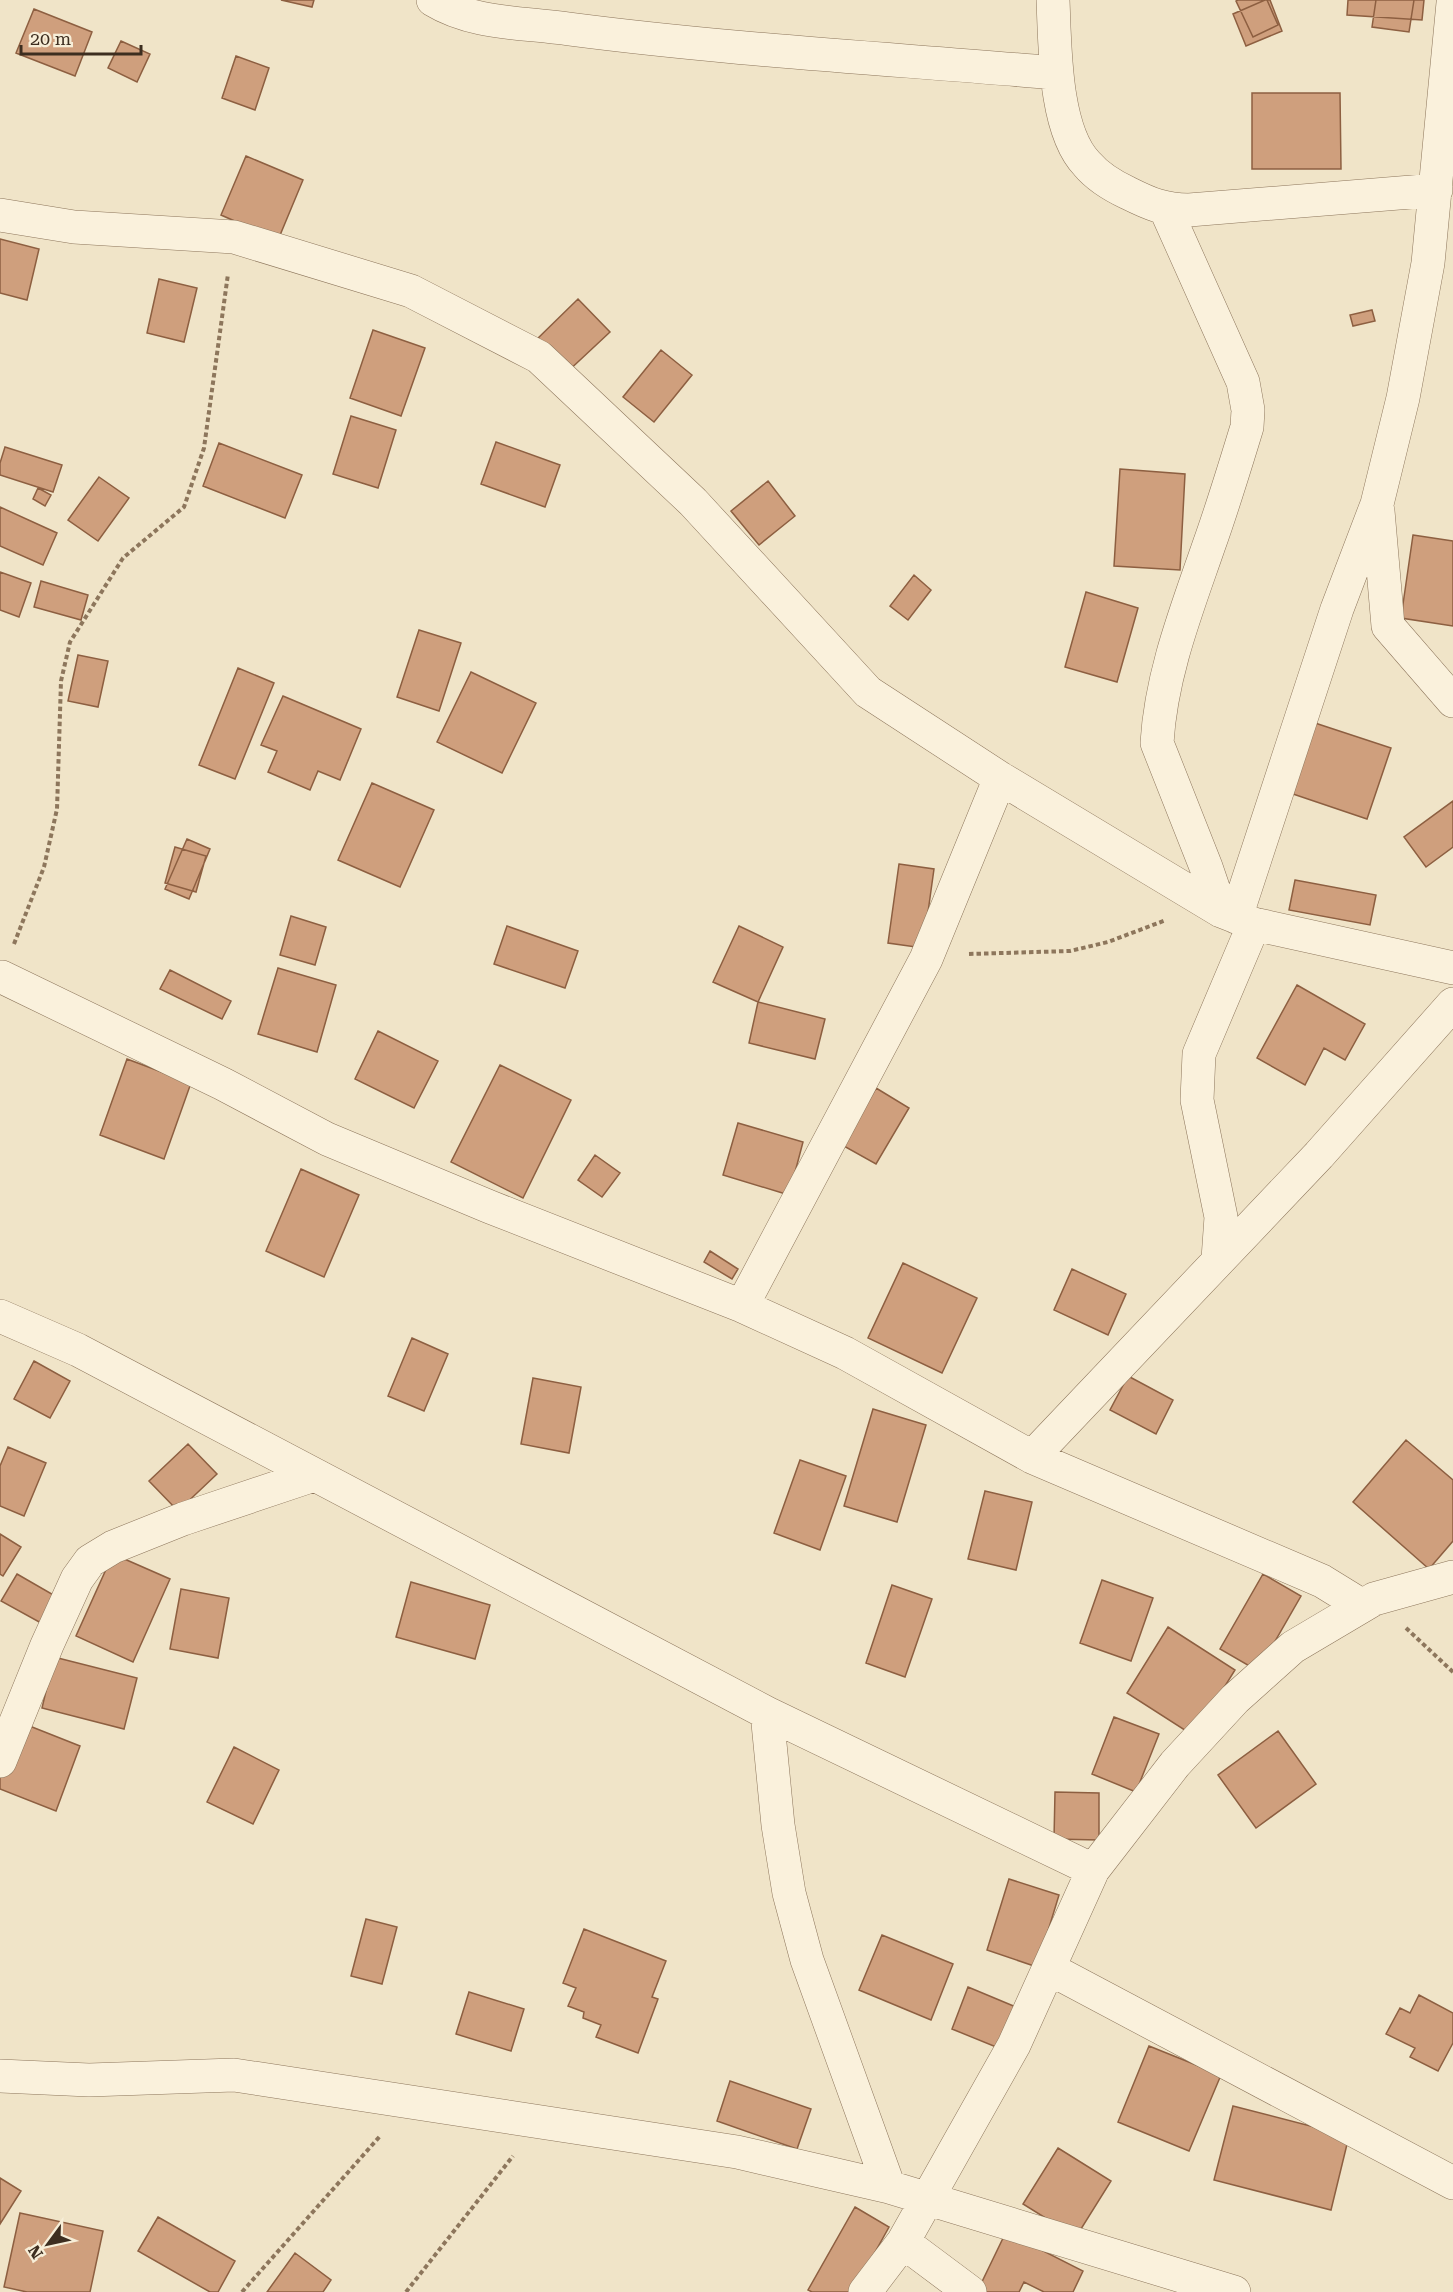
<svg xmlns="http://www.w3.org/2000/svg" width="1453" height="2292" viewBox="0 0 1453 2292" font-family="'Roboto Serif',serif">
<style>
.building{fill:#cf9f7d;stroke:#8d5f41;stroke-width:1.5}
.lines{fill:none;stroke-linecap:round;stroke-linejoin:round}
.street-casing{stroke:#8d765c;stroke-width:34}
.path{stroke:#8d765c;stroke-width:4;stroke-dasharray:4.5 3;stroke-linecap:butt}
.street{stroke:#faf1dc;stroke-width:33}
</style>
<rect width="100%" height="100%" fill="#f0e4c8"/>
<path class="building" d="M 281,0 L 314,0 L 312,7 Z
M 1238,0 L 1267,0 L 1278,25 L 1253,37 L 1236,1 Z
M 1265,0 L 1270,0 L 1282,31 L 1246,46 L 1233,14 Z
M 1348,0 L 1424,0 L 1422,20 L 1347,15 Z
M 1376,0 L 1414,0 L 1409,32 L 1372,27 Z
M 34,9 L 92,32 L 75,76 L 16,53 Z
M 121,41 L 150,54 L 137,82 L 108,68 Z
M 236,56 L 269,68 L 255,110 L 222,98 Z
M 1252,93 L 1340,93 L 1341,169 L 1252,169 Z
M 246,156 L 303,180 L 278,240 L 221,215 Z
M 0,239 L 39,249 L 27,300 L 0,293 Z
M 159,279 L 197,288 L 184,342 L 147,333 Z
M 578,299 L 610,332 L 564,375 L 533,343 Z
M 1372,310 L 1375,321 L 1353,326 L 1350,315 Z
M 373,330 L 425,348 L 401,416 L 350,398 Z
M 661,350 L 692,375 L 654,422 L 623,397 Z
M 351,416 L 396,430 L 378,488 L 333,474 Z
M 496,442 L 560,465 L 545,507 L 481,484 Z
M 219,443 L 302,475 L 285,518 L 203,486 Z
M 5,447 L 62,465 L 53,492 L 0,475 L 0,463 Z
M 1120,469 L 1185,474 L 1180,570 L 1114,566 Z
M 99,477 L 129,498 L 98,541 L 68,520 Z
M 768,481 L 795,516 L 759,545 L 731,511 Z
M 38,488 L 51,495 L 45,506 L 33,499 Z
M 0,507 L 57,533 L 43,565 L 0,546 Z
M 1413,535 L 1453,541 L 1453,626 L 1401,618 Z
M 0,572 L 31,583 L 19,617 L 0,610 Z
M 914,575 L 931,590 L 908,620 L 890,606 Z
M 41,581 L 88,595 L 81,620 L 34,607 Z
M 1086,592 L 1138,608 L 1117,682 L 1065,667 Z
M 419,630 L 461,643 L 439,711 L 397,697 Z
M 78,655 L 108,661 L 98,707 L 68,701 Z
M 238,668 L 274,683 L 235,779 L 199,765 Z
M 471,672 L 536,703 L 502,773 L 437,742 Z
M 283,696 L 361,729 L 340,780 L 318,771 L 310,790 L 268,772 L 277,751 L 261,745 Z
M 1315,723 L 1391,748 L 1367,819 L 1293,794 Z
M 372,783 L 434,810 L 400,887 L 338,860 Z
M 1453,801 L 1453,847 L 1426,867 L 1404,837 Z
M 187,839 L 210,849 L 189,899 L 165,889 Z
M 175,847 L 206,856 L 196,892 L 165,883 Z
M 899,864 L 934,869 L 923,948 L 888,943 Z
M 1295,880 L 1376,895 L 1370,925 L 1289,910 Z
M 291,916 L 326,927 L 315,965 L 280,955 Z
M 507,926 L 578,951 L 565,988 L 494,964 Z
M 739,926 L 783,947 L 758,1002 L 713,982 Z
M 278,968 L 336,985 L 317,1052 L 258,1034 Z
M 170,970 L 231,1001 L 222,1019 L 160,989 Z
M 1297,985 L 1365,1024 L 1345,1060 L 1324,1048 L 1305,1085 L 1257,1058 Z
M 758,1002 L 825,1019 L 815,1059 L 749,1043 Z
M 378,1031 L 438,1061 L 414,1108 L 355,1079 Z
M 127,1059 L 191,1083 L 164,1159 L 100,1135 Z
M 500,1065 L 571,1100 L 523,1198 L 451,1162 Z
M 876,1088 L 909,1108 L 876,1164 L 842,1145 Z
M 738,1123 L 803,1142 L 789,1195 L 723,1175 Z
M 595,1155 L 620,1173 L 602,1197 L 578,1180 Z
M 301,1169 L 359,1195 L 324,1277 L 266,1251 Z
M 710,1251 L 738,1269 L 732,1279 L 704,1262 Z
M 903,1263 L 977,1298 L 942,1373 L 868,1338 Z
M 1072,1269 L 1126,1294 L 1108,1335 L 1054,1310 Z
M 412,1338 L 448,1354 L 424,1411 L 388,1396 Z
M 34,1361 L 70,1381 L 50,1418 L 14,1399 Z
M 1128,1376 L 1173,1400 L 1156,1434 L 1110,1410 Z
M 533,1378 L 581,1387 L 569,1453 L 521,1444 Z
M 873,1409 L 926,1425 L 897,1522 L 844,1506 Z
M 1406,1440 L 1453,1480 L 1453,1541 L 1429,1569 L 1353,1502 Z
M 188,1444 L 217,1474 L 178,1511 L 149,1481 Z
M 8,1447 L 46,1463 L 24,1516 L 0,1506 L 0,1466 Z
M 800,1460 L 846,1476 L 820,1550 L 774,1533 Z
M 985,1491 L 1032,1502 L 1016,1570 L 968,1559 Z
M 0,1534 L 21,1547 L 3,1576 L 0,1574 Z
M 113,1554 L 170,1579 L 133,1662 L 76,1636 Z
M 17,1574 L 57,1597 L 41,1623 L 1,1601 Z
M 1263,1574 L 1301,1596 L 1258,1671 L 1220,1649 Z
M 1102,1580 L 1153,1598 L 1131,1661 L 1080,1643 Z
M 411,1582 L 490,1605 L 475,1659 L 396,1637 Z
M 892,1585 L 932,1599 L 905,1677 L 866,1663 Z
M 181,1589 L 229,1598 L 218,1658 L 170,1649 Z
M 1168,1627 L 1235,1670 L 1194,1736 L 1127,1693 Z
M 54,1657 L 137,1678 L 124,1729 L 42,1708 Z
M 1114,1717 L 1159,1734 L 1136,1792 L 1092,1774 Z
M 27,1725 L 80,1746 L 56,1811 L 0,1789 L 0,1768 Z
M 1278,1731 L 1316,1784 L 1256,1828 L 1218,1775 Z
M 234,1747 L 279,1770 L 253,1824 L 207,1802 Z
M 1055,1792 L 1099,1793 L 1099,1840 L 1054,1839 Z
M 1009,1879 L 1059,1895 L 1037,1967 L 987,1950 Z
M 366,1919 L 397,1927 L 382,1984 L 351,1976 Z
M 584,1929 L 666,1961 L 652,1997 L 658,1999 L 638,2053 L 596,2037 L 601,2025 L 583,2018 L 584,2012 L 568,2006 L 576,1988 L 563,1983 Z
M 882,1935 L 953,1964 L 931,2020 L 859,1990 Z
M 968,1987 L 1023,2010 L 1006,2051 L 952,2029 Z
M 469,1992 L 524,2009 L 511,2051 L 456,2034 Z
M 1419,1995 L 1453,2013 L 1453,2043 L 1438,2071 L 1410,2057 L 1415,2048 L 1386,2034 L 1400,2008 L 1410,2013 Z
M 1149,2046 L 1221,2075 L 1189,2151 L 1118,2122 Z
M 730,2081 L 811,2109 L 797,2149 L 717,2121 Z
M 1233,2106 L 1349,2136 L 1331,2210 L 1214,2180 Z
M 1058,2148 L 1111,2181 L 1076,2237 L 1023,2204 Z
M 0,2178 L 21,2191 L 0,2224 Z
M 855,2207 L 889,2227 L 853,2292 L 812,2292 L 808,2290 Z
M 20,2213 L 103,2231 L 90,2292 L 27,2292 L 4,2287 Z
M 158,2217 L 235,2261 L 218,2292 L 210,2292 L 138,2251 Z
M 1006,2232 L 1083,2271 L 1073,2292 L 1044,2292 L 1024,2282 L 1019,2292 L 982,2292 L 978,2290 Z
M 295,2253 L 331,2280 L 323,2292 L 267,2292 Z"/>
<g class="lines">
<defs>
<path id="street" d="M 433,0 C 474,25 523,22 569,29 C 730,50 894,59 1056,73
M 1053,0 C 1055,45 1054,130 1087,164 C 1098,177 1113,186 1128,193 C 1150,204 1164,210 1189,210 L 1436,190
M 1166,210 L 1243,382 L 1248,410 L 1247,427 C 1235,466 1223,506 1209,545 C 1187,609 1161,674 1157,743 L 1206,867 L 1221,911
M 0,215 L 74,227 L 234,237 L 411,291 L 539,357 L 693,502 L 868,692 L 1000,778 L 1221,911 L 1254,924 L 1453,968
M 1378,511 L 1388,626 L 1453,701
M 1236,917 L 1337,609 L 1377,504 L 1403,398 L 1428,263 L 1453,3
M 2,977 L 223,1084 L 327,1139 L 490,1207 L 742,1306 L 845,1353 L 1032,1457 L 1322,1581 L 1361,1605
M 1218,1259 L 1221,1217 L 1197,1100 L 1199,1054 L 1254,924
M 742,1306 L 926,959 L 1000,778
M 0,1316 L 78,1350 L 767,1713 L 1093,1870
M 1032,1457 L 1319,1155 L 1453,1004
M 767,1713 L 778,1825 L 789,1893 L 807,1960 L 889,2187
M 0,1761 L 47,1645 L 77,1579 L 90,1561 L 113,1547 L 183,1519 L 314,1475
M 1050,1969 L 1453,2183
M 0,2076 L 89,2080 L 234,2075 L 737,2152 L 889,2187 L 1234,2292
M 903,2242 L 970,2292
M 865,2292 L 903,2242 L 1014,2045 L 1093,1870 L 1175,1764 L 1235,1699 L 1293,1647 L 1374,1599 L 1453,1577"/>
</defs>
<use href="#street" class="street-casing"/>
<path class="path" d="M 14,944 L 44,867 L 57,809 L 61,681 L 70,642 L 123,558 L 184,507 L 204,448 L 228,274
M 969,954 L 1070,951 L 1108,942 L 1166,920
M 1406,1628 L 1453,1672
M 242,2292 L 381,2135
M 406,2292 L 513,2156"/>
<use href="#street" class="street"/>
</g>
<g transform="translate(48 2244) rotate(237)" stroke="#f7eed8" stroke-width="4.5" paint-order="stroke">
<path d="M0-4.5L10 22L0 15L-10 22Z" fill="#3d2e20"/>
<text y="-9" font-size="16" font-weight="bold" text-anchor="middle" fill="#3d2e20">N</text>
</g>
<path d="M21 45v9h120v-9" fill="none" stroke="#3d2e20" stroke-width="3"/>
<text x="30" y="45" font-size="18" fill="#3d2e20" stroke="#f7eed8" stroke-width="4.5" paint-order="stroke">20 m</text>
</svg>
